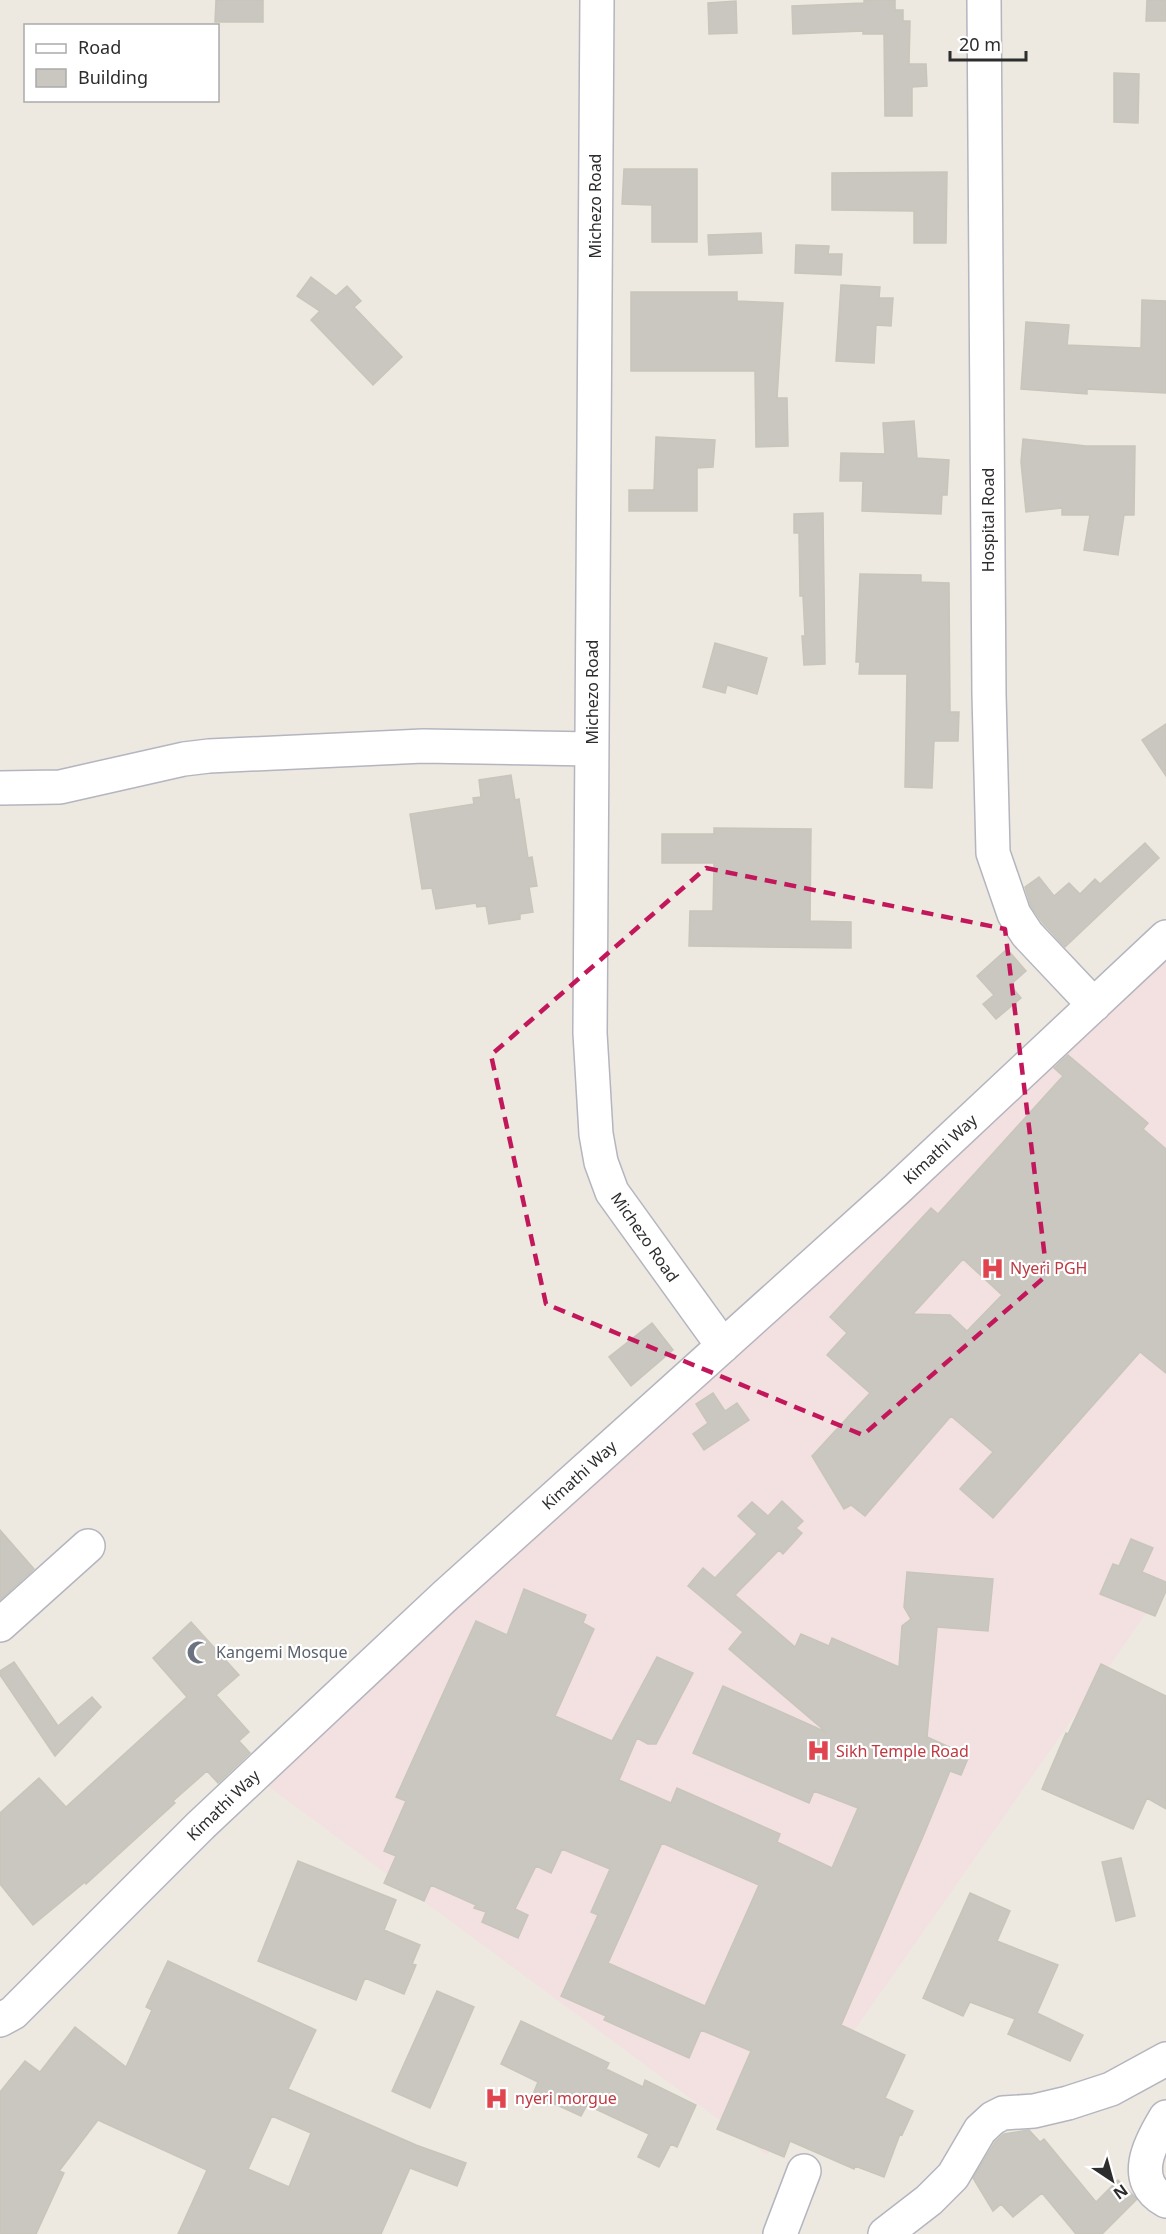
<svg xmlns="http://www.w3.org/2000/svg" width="1166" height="2234" viewBox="0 0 1166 2234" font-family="'Noto Sans',sans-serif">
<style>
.medical{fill:#f2e1e0}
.building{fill:#c9c7bf;stroke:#c8c5bb;stroke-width:1.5;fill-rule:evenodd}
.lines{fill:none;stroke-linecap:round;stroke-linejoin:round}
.minor-casing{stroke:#b4b5bf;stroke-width:36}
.minor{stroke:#fff;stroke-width:33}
.marked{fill:none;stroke:#c2185b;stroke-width:4.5;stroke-dasharray:12 8;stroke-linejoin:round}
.labels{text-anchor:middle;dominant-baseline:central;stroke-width:4.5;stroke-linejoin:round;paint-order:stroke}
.street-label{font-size:16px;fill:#2d2d2d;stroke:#fff}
.health-label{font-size:16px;fill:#be3a42;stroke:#fff;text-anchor:start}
.worship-label{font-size:16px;fill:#5b616d;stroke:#fff;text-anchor:start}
</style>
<rect width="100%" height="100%" fill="#ede9e1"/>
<path class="medical" d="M 1160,945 L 1166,950 L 1166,1585 L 767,2155 L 268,1786 Z"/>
<path class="building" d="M 216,0 L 263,0 L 263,22 L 215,22 Z
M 864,0 L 895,0 L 895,10 L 903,10 L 903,21 L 910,21 L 909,64 L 926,64 L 927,86 L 912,87 L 912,116 L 885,116 L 884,34 L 863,34 L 863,31 L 793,34 L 792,6 L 864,3 Z
M 1147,0 L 1166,0 L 1166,21 L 1146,21 Z
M 736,1 L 737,33 L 709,34 L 708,3 Z
M 1114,73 L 1139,74 L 1138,123 L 1114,122 Z
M 624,169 L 697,169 L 697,242 L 652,242 L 652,205 L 622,204 Z
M 947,172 L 946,243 L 914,243 L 914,211 L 832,210 L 832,173 Z
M 761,233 L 762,253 L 709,255 L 708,235 Z
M 796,245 L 829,246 L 828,254 L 842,254 L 841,275 L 795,273 Z
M 311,277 L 336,296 L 347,286 L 361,301 L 354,307 L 402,357 L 373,385 L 311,320 L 320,311 L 297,296 Z
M 841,285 L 880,287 L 879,298 L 893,298 L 891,326 L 876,325 L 874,363 L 836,361 Z
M 631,292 L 737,292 L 737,301 L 783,303 L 777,398 L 787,398 L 788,446 L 756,447 L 755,371 L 631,371 Z
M 1142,300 L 1166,301 L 1166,393 L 1087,389 L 1087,394 L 1021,389 L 1026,322 L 1069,325 L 1067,345 L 1141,348 Z
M 914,421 L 917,458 L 949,460 L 947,495 L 942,495 L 941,514 L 862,511 L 863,481 L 840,481 L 841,453 L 885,454 L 883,423 Z
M 656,437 L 715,440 L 713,467 L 697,468 L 697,511 L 629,511 L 629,490 L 654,490 Z
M 1023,439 L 1086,446 L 1135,446 L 1134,515 L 1124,515 L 1118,555 L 1084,550 L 1090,515 L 1062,515 L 1062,508 L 1026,512 L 1021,462 Z
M 823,513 L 825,664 L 804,665 L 802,636 L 805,636 L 803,596 L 800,596 L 799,533 L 794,533 L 794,514 Z
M 860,574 L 921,575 L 921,582 L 949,583 L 950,712 L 959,712 L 958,741 L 934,741 L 932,788 L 905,787 L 907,674 L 859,674 L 860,662 L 856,662 Z
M 715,643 L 767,658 L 757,694 L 727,685 L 725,693 L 703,687 Z
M 1166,724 L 1166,776 L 1142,740 Z
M 511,775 L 515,800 L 519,799 L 528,858 L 532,857 L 537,886 L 529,887 L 533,912 L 520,914 L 520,919 L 489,924 L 486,906 L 477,907 L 476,903 L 436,909 L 432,888 L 422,889 L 410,814 L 474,804 L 473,798 L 481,797 L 479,780 Z
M 714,828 L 811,829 L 810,921 L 851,922 L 851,948 L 689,946 L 690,911 L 713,911 L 714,863 L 662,863 L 662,834 L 714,834 Z
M 1145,843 L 1159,858 L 1065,947 L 1042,922 L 1031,906 L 1025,887 L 1039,877 L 1054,896 L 1069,883 L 1080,894 L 1095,879 L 1100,884 Z
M 1007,949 L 1026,971 L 1010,985 L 1021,998 L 996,1019 L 983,1004 L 994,995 L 977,976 Z
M 1068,1055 L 1148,1123 L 1143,1129 L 1166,1149 L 1166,1373 L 1140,1352 L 993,1518 L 960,1489 L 993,1452 L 951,1416 L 865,1516 L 851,1505 L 844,1509 L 812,1456 L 870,1393 L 827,1355 L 847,1333 L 830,1317 L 931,1208 L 938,1214 L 1063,1076 L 1054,1068 ZM 963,1259 L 1002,1295 L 967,1331 L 950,1315 L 913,1314 Z
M 652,1323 L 673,1350 L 631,1386 L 609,1357 Z
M 713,1393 L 725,1411 L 737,1403 L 749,1420 L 704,1450 L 693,1434 L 708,1423 L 696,1404 Z
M 782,1501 L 803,1521 L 796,1528 L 802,1533 L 783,1554 L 779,1550 L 735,1595 L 795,1647 L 801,1634 L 829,1646 L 832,1638 L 899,1667 L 902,1626 L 911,1619 L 904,1607 L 907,1572 L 993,1579 L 988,1631 L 937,1627 L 927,1737 L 969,1756 L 961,1775 L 950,1771 L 924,1834 L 841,2025 L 905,2055 L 885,2098 L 913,2111 L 902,2135 L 900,2134 L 884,2177 L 855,2166 L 854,2169 L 790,2141 L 784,2157 L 717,2129 L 751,2051 L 701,2030 L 689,2058 L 604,2020 L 606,2016 L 561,1996 L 598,1915 L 591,1912 L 610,1869 L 562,1849 L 551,1873 L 536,1866 L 515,1909 L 528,1915 L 518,1938 L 482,1922 L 486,1912 L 474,1908 L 476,1905 L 431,1885 L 424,1901 L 384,1883 L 396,1856 L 384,1851 L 406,1801 L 396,1797 L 476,1621 L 507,1635 L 524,1589 L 586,1615 L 583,1623 L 594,1629 L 555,1716 L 612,1741 L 657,1657 L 693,1673 L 656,1744 L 648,1744 L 637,1738 L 619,1780 L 671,1803 L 677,1788 L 780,1834 L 777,1842 L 832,1868 L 858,1808 L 814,1791 L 809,1803 L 693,1753 L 723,1686 L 826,1732 L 729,1649 L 743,1632 L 688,1586 L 703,1568 L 715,1578 L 757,1534 L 738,1516 L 752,1502 L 768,1516 ZM 662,1843 L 759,1885 L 705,2006 L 608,1963 Z
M 0,1530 L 34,1569 L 0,1600 Z
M 1131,1539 L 1153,1548 L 1142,1572 L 1166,1582 L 1166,1591 L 1155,1616 L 1100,1594 L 1113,1564 L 1119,1566 Z
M 191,1622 L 239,1675 L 216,1695 L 249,1732 L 239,1741 L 250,1753 L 218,1783 L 207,1771 L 173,1801 L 175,1803 L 86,1884 L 85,1882 L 33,1925 L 0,1884 L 0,1813 L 39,1778 L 66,1807 L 187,1697 L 153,1658 Z
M 14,1662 L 58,1726 L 92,1697 L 101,1707 L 55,1756 L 0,1675 L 0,1671 Z
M 1101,1664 L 1166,1696 L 1166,1809 L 1147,1798 L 1133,1829 L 1042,1789 L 1066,1733 L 1068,1734 Z
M 1121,1858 L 1135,1916 L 1116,1921 L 1102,1862 Z
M 298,1861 L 396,1900 L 384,1930 L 420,1945 L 412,1964 L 416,1965 L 404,1994 L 365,1978 L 356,2000 L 258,1961 Z
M 970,1893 L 1010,1911 L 997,1941 L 1058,1965 L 1037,2013 L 1083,2035 L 1070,2061 L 1008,2034 L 1015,2019 L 970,2002 L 963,2016 L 923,1998 Z
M 168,1961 L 316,2030 L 288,2089 L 416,2145 L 466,2163 L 457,2186 L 410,2168 L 381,2234 L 178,2234 L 207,2170 L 98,2120 L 59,2171 L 64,2173 L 36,2234 L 0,2234 L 0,2092 L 25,2061 L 40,2072 L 75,2027 L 126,2067 L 152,2010 L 146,2007 ZM 272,2116 L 311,2133 L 289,2187 L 248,2169 Z
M 437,1991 L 474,2007 L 430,2108 L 392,2091 Z
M 521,2021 L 609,2063 L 606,2069 L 643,2087 L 645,2080 L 696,2105 L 677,2147 L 671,2144 L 659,2167 L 638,2157 L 649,2134 L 587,2105 L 581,2116 L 533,2094 L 538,2082 L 501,2064 Z
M 1029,2130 L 1040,2142 L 1044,2139 L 1096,2202 L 1118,2180 L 1137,2199 L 1102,2234 L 1076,2234 L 1042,2193 L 1013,2217 L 1001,2204 L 993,2211 L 973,2178 L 995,2142 L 1004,2134 Z"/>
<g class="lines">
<defs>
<path id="minor" d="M 597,0 L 590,1033 L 596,1134 L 601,1162 L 612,1192 L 723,1346
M 984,0 L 989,694 L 993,853 L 1014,914 L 1027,934 L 1094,1005
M 0,788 L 60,787 L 184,759 L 209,756 L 423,746 L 591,749
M 0,1625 L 88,1546
M 0,2020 L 13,2013 L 201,1825 L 445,1596 L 896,1190 L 1166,937
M 1166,2117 C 1150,2143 1129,2181 1166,2201
M 780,2234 L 804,2171
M 885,2234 L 929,2200 L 953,2176 L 980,2130 L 993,2118 L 1003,2113 L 1034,2111 L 1068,2103 L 1111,2089 L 1166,2059"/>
</defs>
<use href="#minor" class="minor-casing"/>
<use href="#minor" class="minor"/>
</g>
<path class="marked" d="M 706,868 L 1005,929 L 1047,1275 L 863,1435 L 546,1304 L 491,1055 Z"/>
<defs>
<symbol id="hospital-bare" viewBox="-9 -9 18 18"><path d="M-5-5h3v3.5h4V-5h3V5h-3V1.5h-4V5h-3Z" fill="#e0444e" stroke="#fff" stroke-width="2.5" paint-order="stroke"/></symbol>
<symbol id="mosque-bare" viewBox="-9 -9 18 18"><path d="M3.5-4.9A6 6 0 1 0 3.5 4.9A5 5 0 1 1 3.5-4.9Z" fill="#6b7280" stroke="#fff" stroke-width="2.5" paint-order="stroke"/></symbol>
</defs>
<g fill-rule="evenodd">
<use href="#hospital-bare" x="976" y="1252" width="33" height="33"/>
<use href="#mosque-bare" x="182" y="1636" width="33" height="33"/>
<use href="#hospital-bare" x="802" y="1734" width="33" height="33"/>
<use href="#hospital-bare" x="480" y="2082" width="33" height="33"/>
</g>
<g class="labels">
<g class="street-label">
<text transform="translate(595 206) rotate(-90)">Michezo Road</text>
<text transform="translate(988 520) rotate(-90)">Hospital Road</text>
<text transform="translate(592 692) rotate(-90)">Michezo Road</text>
<text transform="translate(940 1149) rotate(-43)">Kimathi Way</text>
<text transform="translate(645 1237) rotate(55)">Michezo Road</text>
<text transform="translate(579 1475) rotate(-42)">Kimathi Way</text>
<text transform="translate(223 1805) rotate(-44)">Kimathi Way</text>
</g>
<g class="health-label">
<text x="1010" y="1268">Nyeri PGH</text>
<text x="836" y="1751">Sikh Temple Road</text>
<text x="515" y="2098">nyeri morgue</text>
</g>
<g class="worship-label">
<text x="216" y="1652">Kangemi Mosque</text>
</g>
</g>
<rect x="24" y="24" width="195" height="78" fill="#ffffff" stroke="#ababab" stroke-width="1.5"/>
<rect x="36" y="44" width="30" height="9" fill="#ffffff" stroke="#ababab" stroke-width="1.5"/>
<text x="78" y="54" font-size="18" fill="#2d2d2d">Road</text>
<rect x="36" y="69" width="30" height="18" fill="#c9c7bf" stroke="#ababab" stroke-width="1.5"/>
<text x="78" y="84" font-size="18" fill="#2d2d2d">Building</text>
<g transform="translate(1112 2180) rotate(144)" stroke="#ffffff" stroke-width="4.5" paint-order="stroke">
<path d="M0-4.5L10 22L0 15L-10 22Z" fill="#2d2d2d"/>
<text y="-9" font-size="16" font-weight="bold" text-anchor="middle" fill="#2d2d2d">N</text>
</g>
<path d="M950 51v9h76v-9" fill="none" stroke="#2d2d2d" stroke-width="3"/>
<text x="959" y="51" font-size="18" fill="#2d2d2d" stroke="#ffffff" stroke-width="4.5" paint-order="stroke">20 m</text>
</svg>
